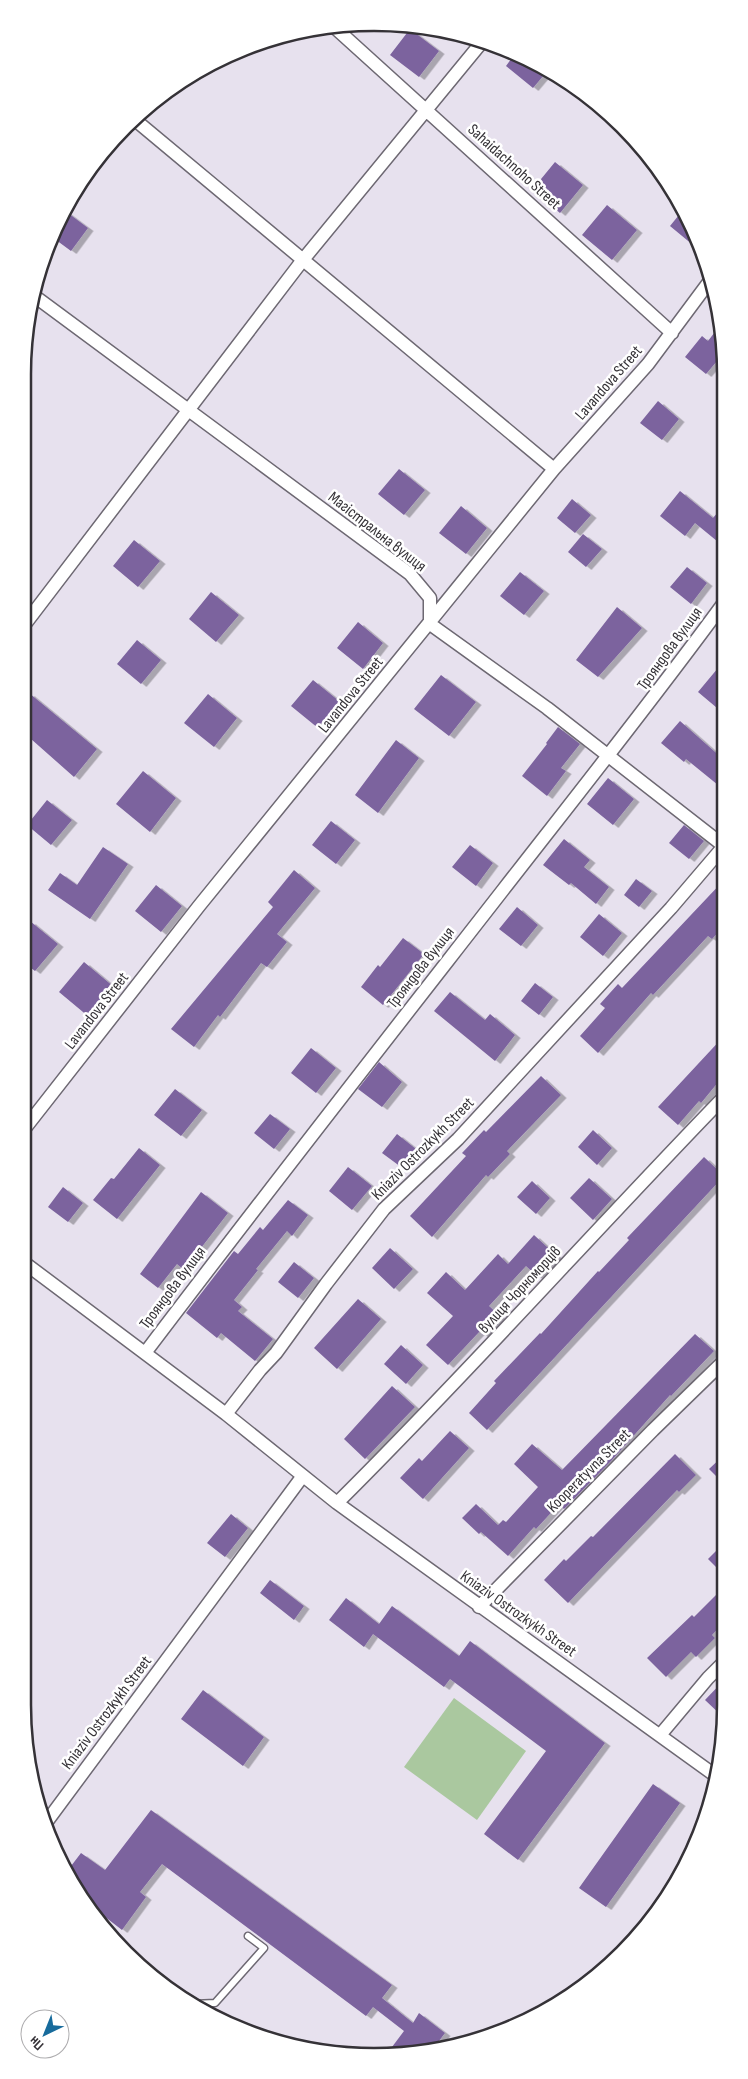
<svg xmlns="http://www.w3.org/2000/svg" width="748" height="2079" viewBox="0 0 748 2079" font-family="'Sofia Sans Condensed',sans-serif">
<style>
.green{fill:#aac89f}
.building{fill:#7c639e;filter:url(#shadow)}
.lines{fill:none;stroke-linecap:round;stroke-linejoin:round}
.service-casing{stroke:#6d6872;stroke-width:9}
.minor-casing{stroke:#6d6872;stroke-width:15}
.service{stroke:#fff;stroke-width:6}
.minor{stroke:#fff;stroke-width:12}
.labels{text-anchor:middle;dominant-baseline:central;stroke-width:5;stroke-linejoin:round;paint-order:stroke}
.street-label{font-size:16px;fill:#353237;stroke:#fff}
.rim{fill:none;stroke:#353237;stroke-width:2.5}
</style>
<defs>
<filter id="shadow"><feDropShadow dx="5.5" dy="3" stdDeviation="0" flood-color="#0004"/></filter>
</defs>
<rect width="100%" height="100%" fill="#e7e1ee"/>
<path class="green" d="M 454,1698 L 526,1751 L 477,1820 L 404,1767 Z"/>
<path class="building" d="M 410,29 L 439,51 L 419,77 L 390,55 Z
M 514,55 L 549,69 L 533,88 L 506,66 Z
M 555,162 L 583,185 L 560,213 L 532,190 Z
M 607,205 L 637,230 L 612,260 L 582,235 Z
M 64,210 L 88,228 L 71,251 L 52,237 Z
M 683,210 L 689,219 L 699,250 L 670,226 Z
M 721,324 L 723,354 L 706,374 L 685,357 L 702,336 L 708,341 Z
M 658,401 L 679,419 L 662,440 L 640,423 Z
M 399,469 L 425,490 L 404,515 L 378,494 Z
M 680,491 L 713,518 L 723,506 L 723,546 L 695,523 L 685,536 L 660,516 Z
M 572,499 L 591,515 L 575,533 L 557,518 Z
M 461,506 L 487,528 L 466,554 L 439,533 Z
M 583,534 L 602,549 L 586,567 L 568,552 Z
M 134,540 L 160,561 L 138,587 L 113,566 Z
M 687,567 L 707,583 L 691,604 L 670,587 Z
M 520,572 L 544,591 L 524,615 L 500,596 Z
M 211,592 L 239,615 L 216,642 L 189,619 Z
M 617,607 L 642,628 L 598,677 L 576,660 Z
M 358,622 L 383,643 L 363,669 L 337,648 Z
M 137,640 L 161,660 L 141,684 L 117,664 Z
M 723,662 L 723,713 L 698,692 Z
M 441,675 L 476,702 L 449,736 L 414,709 Z
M 313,680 L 339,701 L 318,728 L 291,706 Z
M 29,693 L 97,749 L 74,777 L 22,731 L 22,700 Z
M 208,694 L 237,718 L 214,747 L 184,723 Z
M 680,721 L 723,759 L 723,779 L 718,785 L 686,759 L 684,762 L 661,743 Z
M 558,727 L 580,744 L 561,768 L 566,771 L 547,796 L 522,776 L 547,744 L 546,743 Z
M 396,740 L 419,758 L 378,813 L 355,795 Z
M 143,771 L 176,798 L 150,832 L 116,804 Z
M 608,778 L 634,799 L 613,825 L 587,804 Z
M 47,800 L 72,820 L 51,845 L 27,825 Z
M 331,821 L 355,840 L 336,864 L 312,845 Z
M 684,825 L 704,841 L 689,859 L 669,843 Z
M 564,839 L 590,860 L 584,867 L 609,887 L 596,904 L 571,883 L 569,885 L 543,865 Z
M 470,845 L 493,863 L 476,886 L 452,867 Z
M 103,847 L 128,864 L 90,919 L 48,890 L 60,873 L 77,885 Z
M 294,870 L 315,888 L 277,934 L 287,942 L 267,967 L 261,963 L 220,1017 L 218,1015 L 194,1047 L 171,1029 L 273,907 L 268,902 Z
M 636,879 L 652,891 L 639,907 L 624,895 Z
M 724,880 L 724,926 L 712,939 L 708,936 L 653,995 L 651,993 L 598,1053 L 580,1036 L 605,1008 L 600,1004 L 618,984 L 622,988 Z
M 156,885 L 182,906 L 161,932 L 135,911 Z
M 517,907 L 538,925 L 521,946 L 499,929 Z
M 599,914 L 622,933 L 603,956 L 580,937 Z
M 30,921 L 58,944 L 35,971 L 22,961 L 22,931 Z
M 403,938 L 424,954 L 383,1005 L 361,987 L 378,965 L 380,967 Z
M 84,962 L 114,987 L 89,1017 L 59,992 Z
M 535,983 L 553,997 L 539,1015 L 521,1001 Z
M 450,992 L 485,1020 L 490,1014 L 515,1035 L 495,1061 L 434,1011 Z
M 724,1036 L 724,1075 L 701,1103 L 699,1101 L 678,1125 L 658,1107 Z
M 311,1048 L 336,1068 L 316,1093 L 291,1073 Z
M 379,1062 L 402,1082 L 382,1107 L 358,1089 Z
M 541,1076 L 561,1095 L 507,1151 L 510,1154 L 488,1177 L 486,1175 L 432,1237 L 410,1216 L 466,1156 L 462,1153 L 484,1130 L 486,1132 Z
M 175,1089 L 202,1110 L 181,1136 L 154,1115 Z
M 270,1114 L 290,1129 L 274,1149 L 254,1133 Z
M 593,1130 L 612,1148 L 597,1165 L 578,1147 Z
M 397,1134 L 416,1149 L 401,1167 L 382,1153 Z
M 139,1148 L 160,1165 L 117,1219 L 93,1200 L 111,1178 L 114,1179 Z
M 704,1157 L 724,1176 L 487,1430 L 469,1413 L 496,1383 L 494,1381 L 540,1333 L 541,1334 L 598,1271 L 599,1272 L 629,1240 L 627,1238 Z
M 348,1167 L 372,1186 L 352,1210 L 329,1191 Z
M 589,1178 L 612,1199 L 593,1220 L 570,1198 Z
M 532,1181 L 550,1198 L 536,1214 L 517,1197 Z
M 63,1187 L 83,1203 L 68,1222 L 48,1207 Z
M 201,1192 L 228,1213 L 184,1270 L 177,1264 L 158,1288 L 140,1274 Z
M 288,1200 L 308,1215 L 292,1236 L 287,1231 L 256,1269 L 258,1270 L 234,1300 L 242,1307 L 238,1311 L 273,1339 L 255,1361 L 221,1333 L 217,1338 L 186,1313 L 234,1251 L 238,1254 L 260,1227 L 263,1230 Z
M 534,1235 L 558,1257 L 539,1278 L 526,1266 L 489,1306 L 500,1316 L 483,1335 L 480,1331 L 448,1365 L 426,1345 L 453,1316 L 427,1293 L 446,1272 L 465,1290 L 498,1254 L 508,1264 Z
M 390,1248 L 413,1269 L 394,1289 L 372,1268 Z
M 294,1262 L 314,1278 L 298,1298 L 278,1282 Z
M 358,1299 L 381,1319 L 337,1369 L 314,1348 Z
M 695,1334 L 714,1351 L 671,1396 L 670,1395 L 611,1461 L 564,1509 L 559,1504 L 536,1529 L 534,1527 L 508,1556 L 481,1532 L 479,1534 L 462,1518 L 476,1504 L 498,1525 L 503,1520 L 506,1522 L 538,1487 L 514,1464 L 532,1444 L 562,1470 Z
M 401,1345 L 423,1365 L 406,1384 L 384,1364 Z
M 392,1386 L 415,1407 L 365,1459 L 344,1439 Z
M 450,1431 L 469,1448 L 423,1499 L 400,1478 L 419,1458 L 422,1461 Z
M 675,1454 L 696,1475 L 679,1492 L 677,1490 L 568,1603 L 544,1580 L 564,1559 L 566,1561 L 591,1536 L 593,1537 Z
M 725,1454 L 725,1485 L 709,1469 Z
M 231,1514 L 248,1528 L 225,1557 L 207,1543 Z
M 725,1542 L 725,1576 L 708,1559 Z
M 270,1580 L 304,1606 L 294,1620 L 260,1593 Z
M 725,1586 L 725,1621 L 712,1635 L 715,1638 L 696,1657 L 691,1652 L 666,1677 L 647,1658 L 692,1615 L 694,1617 Z
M 346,1598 L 379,1624 L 392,1606 L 459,1656 L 470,1641 L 605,1743 L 518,1860 L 484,1834 L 546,1751 L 450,1679 L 444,1687 L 373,1634 L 364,1647 L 329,1620 Z
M 725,1679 L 726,1705 L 724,1718 L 705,1700 Z
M 203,1690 L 264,1737 L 243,1766 L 181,1719 Z
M 653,1784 L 680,1803 L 606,1907 L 579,1888 Z
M 151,1810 L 392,1985 L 382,1998 L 413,2023 L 419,2013 L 445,2033 L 432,2050 L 397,2056 L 386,2055 L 404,2031 L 373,2007 L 366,2016 L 162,1864 L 140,1892 L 146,1897 L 122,1930 L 91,1906 L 68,1870 L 81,1853 L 105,1870 Z"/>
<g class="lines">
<defs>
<path id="service" d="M 186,2000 L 193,2004 L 215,2003 L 264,1948 L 248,1936"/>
<path id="minor" d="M 332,25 L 672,333
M 134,119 L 554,469
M 33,295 L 410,574 L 430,598 L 430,624 L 547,708 L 724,846
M 22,628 L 302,261 L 482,42
M 22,1132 L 199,906 L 554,469 L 648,364 L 709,282
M 22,1261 L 226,1414 L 337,1503 L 716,1776
M 145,1353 C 263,1197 383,1044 503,890 C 577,795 652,701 723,604
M 226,1414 L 260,1370 L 276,1353 L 326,1284 L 384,1209 L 458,1139 L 671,908 L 724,846
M 337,1503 C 470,1371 594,1231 724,1097
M 479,1607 L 653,1430 L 725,1360
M 661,1734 L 708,1678 L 725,1661
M 45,1824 L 302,1477"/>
</defs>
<use href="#service" class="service-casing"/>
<use href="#minor" class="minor-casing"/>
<use href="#service" class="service"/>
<use href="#minor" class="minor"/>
</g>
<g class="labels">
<g class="street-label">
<text transform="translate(514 167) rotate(42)">Sahaidachnoho Street</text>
<text transform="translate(609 383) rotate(-49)">Lavandova Street</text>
<text transform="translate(377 532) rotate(38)">Магістральна вулиця</text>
<text transform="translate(670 649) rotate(-54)">Трояндова вулиця</text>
<text transform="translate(351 695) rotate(-51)">Lavandova Street</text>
<text transform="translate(421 968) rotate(-52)">Трояндова вулиця</text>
<text transform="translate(97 1011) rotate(-52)">Lavandova Street</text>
<text transform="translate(423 1149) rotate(-45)">Kniaziv Ostrozkykh Street</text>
<text transform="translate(173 1288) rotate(-53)">Трояндова вулиця</text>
<text transform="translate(520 1290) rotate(-47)">вулиця Чорноморців</text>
<text transform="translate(589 1471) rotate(-45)">Kooperatyvna Street</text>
<text transform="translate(518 1614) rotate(35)">Kniaziv Ostrozkykh Street</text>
<text transform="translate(107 1713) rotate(-53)">Kniaziv Ostrozkykh Street</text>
</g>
</g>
<path d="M0 0H748V2079H0ZM374 31H374A343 343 0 0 1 717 374V1705A343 343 0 0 1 374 2048H374A343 343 0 0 1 31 1705V374A343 343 0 0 1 374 31Z" fill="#fff" fill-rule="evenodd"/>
<path class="rim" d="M374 31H374A343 343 0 0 1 717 374V1705A343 343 0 0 1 374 2048H374A343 343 0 0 1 31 1705V374A343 343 0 0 1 374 31Z"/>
<g transform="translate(45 2034) rotate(223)"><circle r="24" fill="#ffffff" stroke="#aeadaf"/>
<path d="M0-4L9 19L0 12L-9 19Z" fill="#176b9c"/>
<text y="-8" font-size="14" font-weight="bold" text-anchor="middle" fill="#353237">Пн</text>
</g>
</svg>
